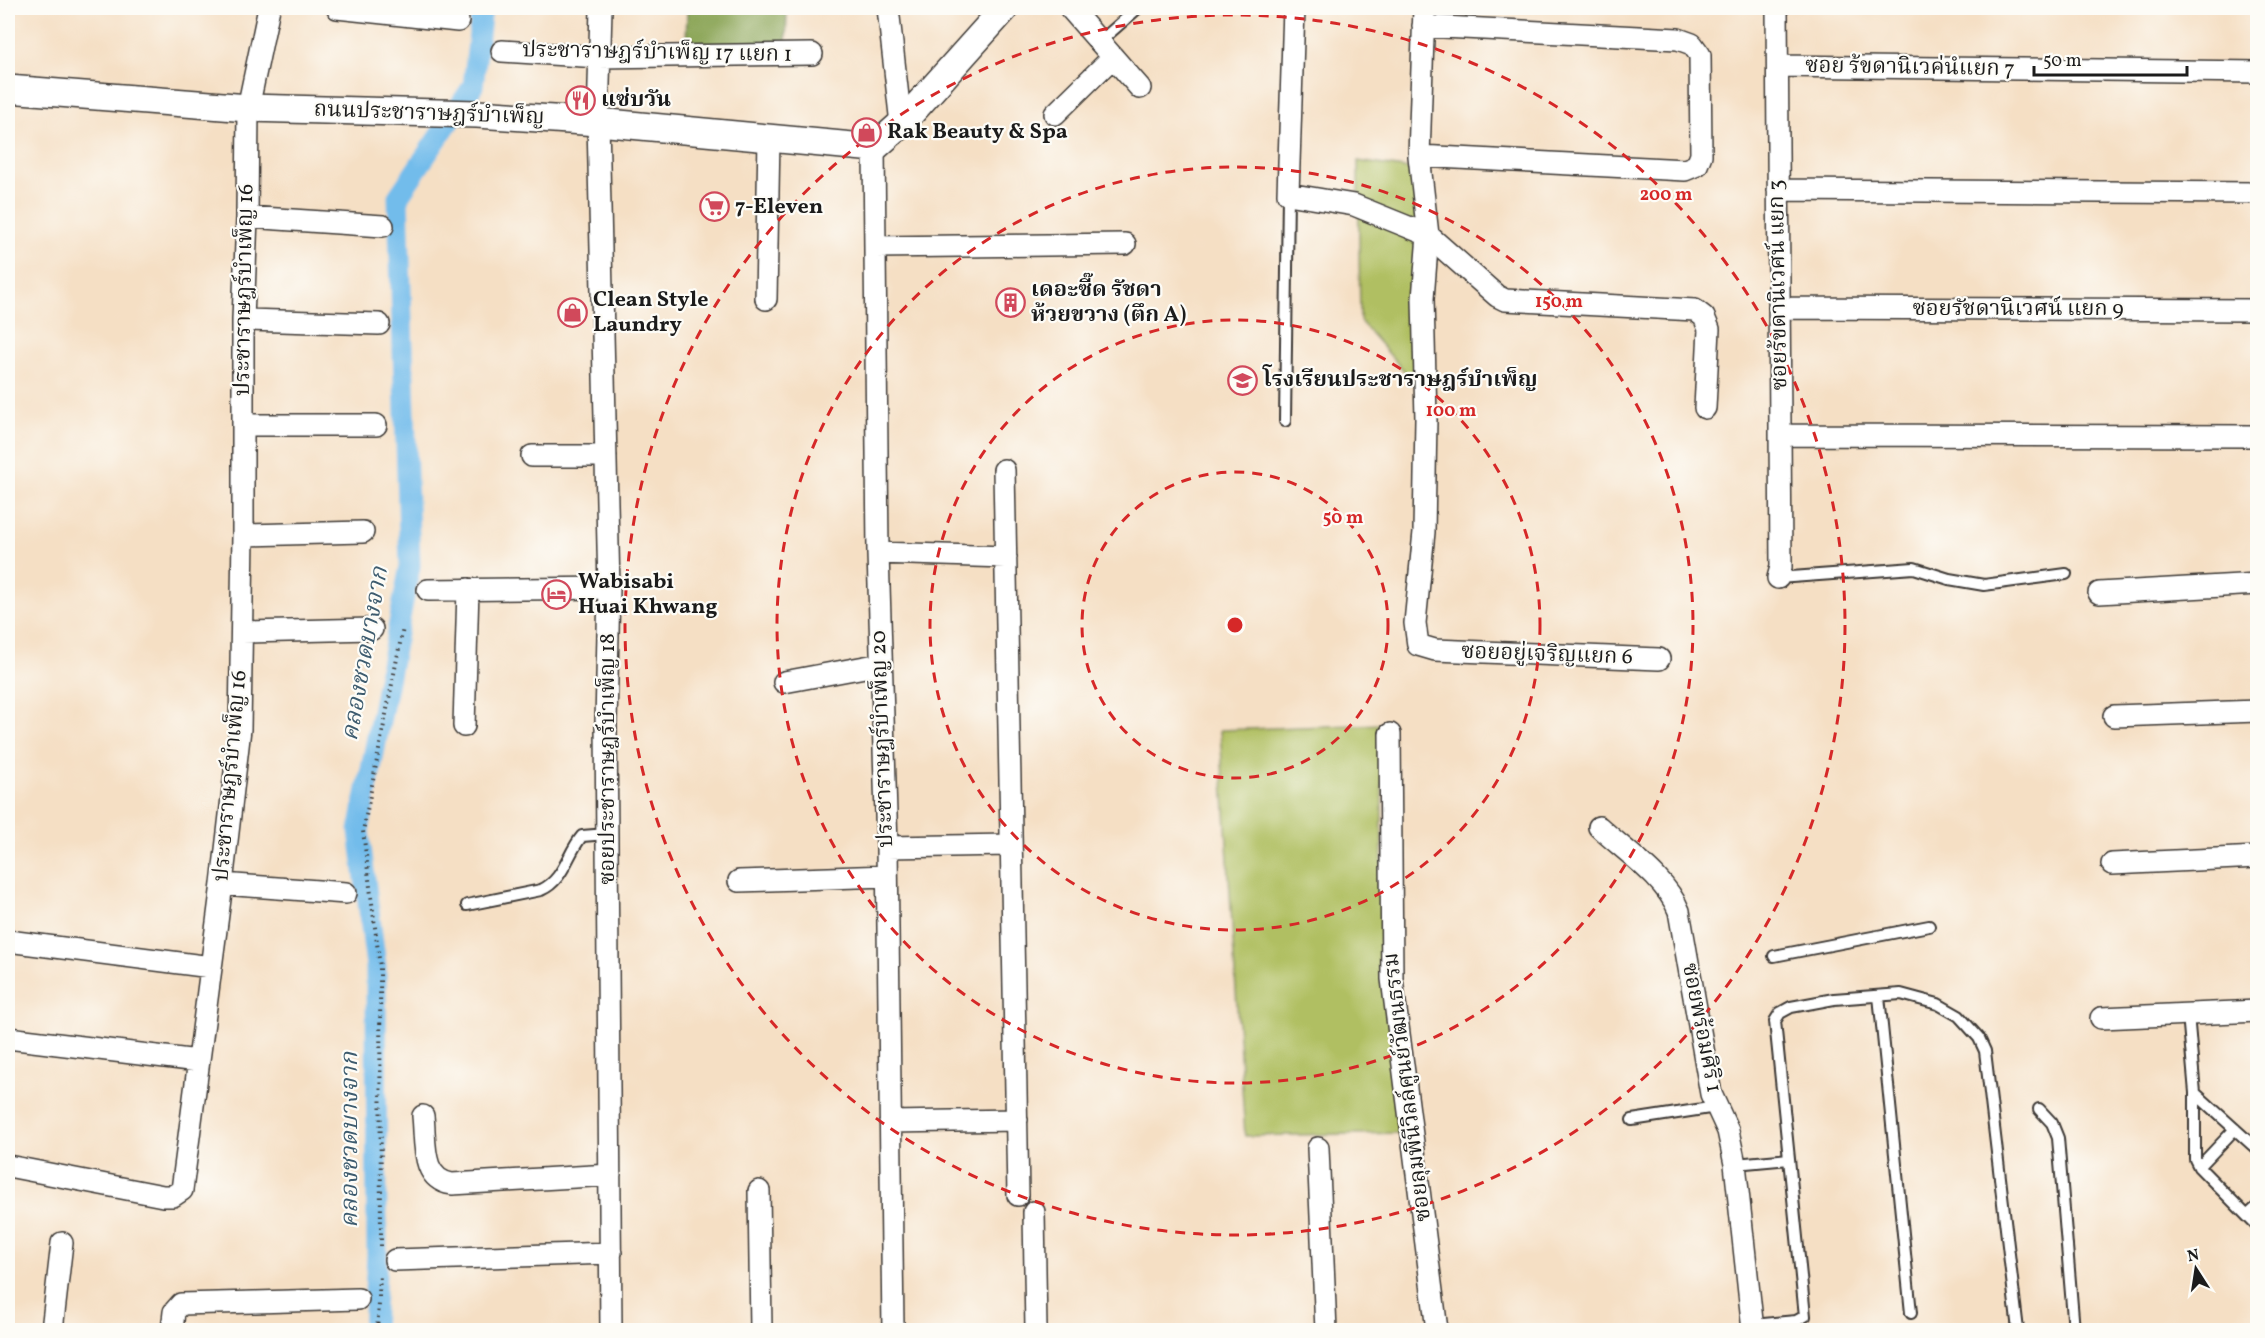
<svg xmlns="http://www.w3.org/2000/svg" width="2265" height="1338" viewBox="0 0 2265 1338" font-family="Vollkorn,'Noto Serif Thai',serif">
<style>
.green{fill:#b0bf62;stroke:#666e3f;stroke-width:1.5}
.forest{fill:#8ca658;stroke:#54613a;stroke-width:1.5}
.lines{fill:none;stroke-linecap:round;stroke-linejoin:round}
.canal{stroke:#72bceb;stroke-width:21}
.service-casing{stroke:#3d3935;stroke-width:14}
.minor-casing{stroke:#3d3935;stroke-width:24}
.tertiary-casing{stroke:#3d3935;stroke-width:30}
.path{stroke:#3d3935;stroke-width:4;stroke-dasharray:1.5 4.5;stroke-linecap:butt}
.service{stroke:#fff;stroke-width:10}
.minor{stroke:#fff;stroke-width:21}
.tertiary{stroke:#fff;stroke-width:27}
.ring{fill:none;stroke:#d62828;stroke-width:3;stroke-dasharray:10 8}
.labels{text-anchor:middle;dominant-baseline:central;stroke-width:4.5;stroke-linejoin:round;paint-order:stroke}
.street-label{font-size:22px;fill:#1c1c1c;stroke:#fdfcf7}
.poi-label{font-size:22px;font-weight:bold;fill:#1c1c1c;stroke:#fdfcf7;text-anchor:start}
.water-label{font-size:24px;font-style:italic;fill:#3e5c6f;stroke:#fdfcf7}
.centre{fill:#d62828;stroke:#fdfcf7;stroke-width:3}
.ring-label{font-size:18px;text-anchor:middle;font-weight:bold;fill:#d62828;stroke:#fdfcf7;stroke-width:4.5;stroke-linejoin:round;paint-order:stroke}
</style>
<rect width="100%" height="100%" fill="#fdfcf7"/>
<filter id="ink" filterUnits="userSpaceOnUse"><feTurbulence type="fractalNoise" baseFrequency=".0167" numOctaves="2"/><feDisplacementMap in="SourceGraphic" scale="12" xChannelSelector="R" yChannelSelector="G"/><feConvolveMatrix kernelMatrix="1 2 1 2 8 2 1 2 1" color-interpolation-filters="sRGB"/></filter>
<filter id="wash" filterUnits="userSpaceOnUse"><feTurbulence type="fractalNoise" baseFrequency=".008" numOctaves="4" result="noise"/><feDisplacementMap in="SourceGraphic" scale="24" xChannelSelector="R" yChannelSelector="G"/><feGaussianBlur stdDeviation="1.35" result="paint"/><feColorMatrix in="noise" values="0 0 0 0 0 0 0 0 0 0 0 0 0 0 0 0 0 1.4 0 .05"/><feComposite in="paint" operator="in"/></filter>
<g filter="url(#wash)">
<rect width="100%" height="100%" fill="#f5dfc4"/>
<path class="green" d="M 1358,161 L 1416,170 L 1420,389 L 1360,321 Z
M 1382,724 L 1382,957 L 1403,1133 L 1245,1136 L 1220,730 Z"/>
<path class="forest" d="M 656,8 L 787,8 L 786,45 L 686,47 L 687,9 L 655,9 Z"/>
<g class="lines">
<path class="canal" d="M 373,1330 L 377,1255 L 376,966 L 359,831 L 410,566 L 398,197 L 473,86 L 482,8"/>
</g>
</g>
<g filter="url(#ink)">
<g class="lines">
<defs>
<path id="service" d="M 1105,37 L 1138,8
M 1285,421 L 1288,194
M 1778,578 L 1914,568 L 1949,579 L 1984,585 L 2066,574
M 467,905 L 541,890 C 564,880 567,854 582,836 L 607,834
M 1774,956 L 1929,926
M 1879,996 L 1911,1313
M 2188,1014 L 2195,1093 L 2195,1159 L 2199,1167 L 2258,1227
M 2195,1093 L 2258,1150
M 2039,1109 L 2052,1123 L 2058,1138 L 2074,1330
M 1632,1120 L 1716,1107
M 1735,1164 L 1789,1159
M 2199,1167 L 2235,1129
M 2247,1216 L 2258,1206
M 1753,1325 L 1796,1321 L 1805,1316 L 1775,1021 L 1780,1013 L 1791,1007 L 1834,999 L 1901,994 L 1938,1004 L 1959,1016 L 1979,1038 L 1985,1051 L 2018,1330"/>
<path id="minor" d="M 337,8 L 458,21
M 601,8 L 598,122 L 609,588 L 606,723 L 611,1330
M 888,8 L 901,124
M 1070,8 L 1140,88
M 1294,8 L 1288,194 L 1354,205 L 1428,235 L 1497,296 L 1505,300 L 1695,310 L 1704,317 L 1709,329 L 1705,408
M 1424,8 L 1419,156 L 1428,235 L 1423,299 L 1426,419 L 1424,532 L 1415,623 L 1418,645 L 1435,650 L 1659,659
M 1777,8 L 1781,567 L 1778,578
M 502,51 L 599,57 L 812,54
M 1778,66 L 2258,72
M 1055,114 L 1113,57
M 874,148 L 878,553 L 887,847 L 893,1330
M 1419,156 L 1685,170 L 1697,165 L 1701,155 L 1700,55 L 1692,44 L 1678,39 L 1423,26
M 1778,190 L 2258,193
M 247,217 L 383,226
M 875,247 L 1125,244
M 766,299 L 769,138
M 1779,308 L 2258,310
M 243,320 L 379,324
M 243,425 L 376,425
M 1781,435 L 2258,436
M 532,456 L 606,456
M 1004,470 L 1018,1195
M 243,535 L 363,532
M 878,553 L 1006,557
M 428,590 L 609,588
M 2099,593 L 2258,584
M 242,632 L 372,629
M 784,682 L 881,664
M 2114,716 L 2258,711
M 464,726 L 468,589
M 1390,734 L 1392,979 L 1437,1330
M 1599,827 C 1625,851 1666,878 1679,911 L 1711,1094 L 1728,1131 L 1735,1164 L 1753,1330
M 887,847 L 1011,845
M 2112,864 L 2258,857
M 739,881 L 887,876
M 222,884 L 346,893
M 8,941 L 211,967
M 2101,1018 L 2258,1011
M 8,1038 L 198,1061
M 423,1116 C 426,1142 420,1179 452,1184 L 610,1175
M 890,1122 L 1017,1120
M 1318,1148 L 1326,1330
M 8,1166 L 163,1196 L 173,1196 L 182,1190 L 222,884 L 240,729 L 243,535 L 243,320 L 247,217 L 248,108 L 269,8
M 759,1191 L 761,1330
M 1034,1212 L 1036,1330
M 395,1260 L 611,1253
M 52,1330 L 62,1243
M 172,1330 L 174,1312 L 181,1304 L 358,1299"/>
<path id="tertiary" d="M 8,89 L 248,108 L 477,114 L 598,122 L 874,148 L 901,124 L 1005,8"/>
</defs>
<use href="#service" class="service-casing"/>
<use href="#minor" class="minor-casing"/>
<use href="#tertiary" class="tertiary-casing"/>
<path class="path" d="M 381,1246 L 380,967 L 363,831 L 403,628
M 379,1297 L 380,1274
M 377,1330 L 379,1304"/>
<use href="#service" class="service"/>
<use href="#minor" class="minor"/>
<use href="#tertiary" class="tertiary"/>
</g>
</g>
<g class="ring">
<circle cx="1235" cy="625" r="153"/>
<circle cx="1235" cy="625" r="305"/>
<circle cx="1235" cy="625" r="458"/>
<circle cx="1235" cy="625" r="610"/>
</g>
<defs>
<symbol id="restaurant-ring" viewBox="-11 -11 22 22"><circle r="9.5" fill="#fdfcf7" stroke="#d1495b" stroke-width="1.5"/><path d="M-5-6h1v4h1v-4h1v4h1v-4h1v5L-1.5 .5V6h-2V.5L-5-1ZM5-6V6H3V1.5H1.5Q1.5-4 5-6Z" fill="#d1495b"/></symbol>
<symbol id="shop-ring" viewBox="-11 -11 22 22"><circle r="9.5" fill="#fdfcf7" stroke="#d1495b" stroke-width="1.5"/><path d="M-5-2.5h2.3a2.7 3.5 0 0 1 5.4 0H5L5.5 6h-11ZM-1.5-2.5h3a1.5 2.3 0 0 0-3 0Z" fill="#d1495b"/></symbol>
<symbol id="supermarket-ring" viewBox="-11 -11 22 22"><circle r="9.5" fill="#fdfcf7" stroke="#d1495b" stroke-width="1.5"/><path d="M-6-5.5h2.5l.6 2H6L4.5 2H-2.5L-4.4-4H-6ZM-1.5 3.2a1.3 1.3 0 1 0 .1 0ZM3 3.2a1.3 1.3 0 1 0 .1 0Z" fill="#d1495b"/></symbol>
<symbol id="building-ring" viewBox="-11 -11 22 22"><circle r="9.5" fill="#fdfcf7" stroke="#d1495b" stroke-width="1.5"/><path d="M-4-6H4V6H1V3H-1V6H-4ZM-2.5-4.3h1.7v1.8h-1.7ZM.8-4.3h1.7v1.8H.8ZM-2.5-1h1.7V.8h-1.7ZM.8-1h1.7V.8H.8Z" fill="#d1495b"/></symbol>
<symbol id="school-ring" viewBox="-11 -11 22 22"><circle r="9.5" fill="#fdfcf7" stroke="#d1495b" stroke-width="1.5"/><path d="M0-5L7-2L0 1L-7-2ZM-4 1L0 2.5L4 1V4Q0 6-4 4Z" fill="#d1495b"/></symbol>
<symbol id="hotel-ring" viewBox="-11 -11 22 22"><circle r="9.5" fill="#fdfcf7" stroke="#d1495b" stroke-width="1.5"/><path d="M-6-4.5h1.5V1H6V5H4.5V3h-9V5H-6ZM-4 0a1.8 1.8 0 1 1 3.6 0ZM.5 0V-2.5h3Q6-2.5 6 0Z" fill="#d1495b"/></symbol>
</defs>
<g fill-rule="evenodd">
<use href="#restaurant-ring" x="564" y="84" width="33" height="33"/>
<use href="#shop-ring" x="850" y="116" width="33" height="33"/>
<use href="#supermarket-ring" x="698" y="190" width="33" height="33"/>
<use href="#building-ring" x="994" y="286" width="33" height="33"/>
<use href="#shop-ring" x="556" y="296" width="33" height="33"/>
<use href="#school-ring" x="1226" y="364" width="33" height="33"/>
<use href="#hotel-ring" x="540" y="578" width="33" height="33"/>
</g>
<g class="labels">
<g class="street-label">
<text transform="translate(657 53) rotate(1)">ประชาราษฎร์บำเพ็ญ 17 แยก 1</text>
<text transform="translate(1910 68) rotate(1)">ซอย ร้ขดานิเวค่นํแยก 7</text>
<text transform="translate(429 114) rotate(2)">ถนนประชาราษฎร์บำเพ็ญ</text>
<text transform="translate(1779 285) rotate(-91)">ซอยร้ขดานิเวศน์ แยก 3</text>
<text transform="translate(245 290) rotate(-89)">ประชาราษฎร์บำเพ็ญ 16</text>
<text x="2018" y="309">ซอยรัชดานิเวศน์ แยก 9</text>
<text transform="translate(1547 655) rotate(2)">ซอยอยู่เจริญแยก 6</text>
<text transform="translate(883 739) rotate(-92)">ประชาราษฎร์บำเพ็ญ 20</text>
<text transform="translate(608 759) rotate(-90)">ซอยประชาราษฎร์บำเพ็ญ 18</text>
<text transform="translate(231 776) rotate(-85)">ประชาราษฎร์บำเพ็ญ 16</text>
<text transform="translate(1701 1028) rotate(79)">ซอยพร้อมศิริ 1</text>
<text transform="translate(1408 1087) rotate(-97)">ซอยลุมพินีวิลล์ศูนย์วัฒนธรรม</text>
</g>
<g class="poi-label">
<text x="601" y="100">แซ่บวัน</text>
<text x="887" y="132">Rak Beauty &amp; Spa</text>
<text x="735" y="207">7-Eleven</text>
<text x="1031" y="290">เดอะซี๊ด รัชดา<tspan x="1031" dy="25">ห้วยขวาง (ตึก A)</tspan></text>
<text x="593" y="300">Clean Style<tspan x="593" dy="25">Laundry</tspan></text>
<text x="1263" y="380">โรงเรียนประชาราษฎร์บำเพ็ญ</text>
<text x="578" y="582">Wabisabi<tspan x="578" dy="25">Huai Khwang</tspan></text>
</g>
<g class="water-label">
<text transform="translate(366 654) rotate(-80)">คลองชวดบางจาก</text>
<text transform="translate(351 1140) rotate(-90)">คลองชวดบางจาก</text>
</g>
</g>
<circle cx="1235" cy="625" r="9" class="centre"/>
<g class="ring-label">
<text x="1666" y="200">200 m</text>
<text x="1559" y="307">150 m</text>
<text x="1451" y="416">100 m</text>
<text x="1343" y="523">50 m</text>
</g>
<rect width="2265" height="1338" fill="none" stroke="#fdfcf7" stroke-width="30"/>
<g transform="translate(2196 1269) rotate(348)" stroke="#fdfcf7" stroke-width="4.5" paint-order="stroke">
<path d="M0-4.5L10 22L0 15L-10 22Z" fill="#1c1c1c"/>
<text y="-9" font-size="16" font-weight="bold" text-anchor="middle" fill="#1c1c1c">N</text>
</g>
<path d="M2034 66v9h153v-9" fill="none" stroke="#1c1c1c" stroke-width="3"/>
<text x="2043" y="66" font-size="18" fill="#1c1c1c" stroke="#fdfcf7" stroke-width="4.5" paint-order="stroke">50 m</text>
</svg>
